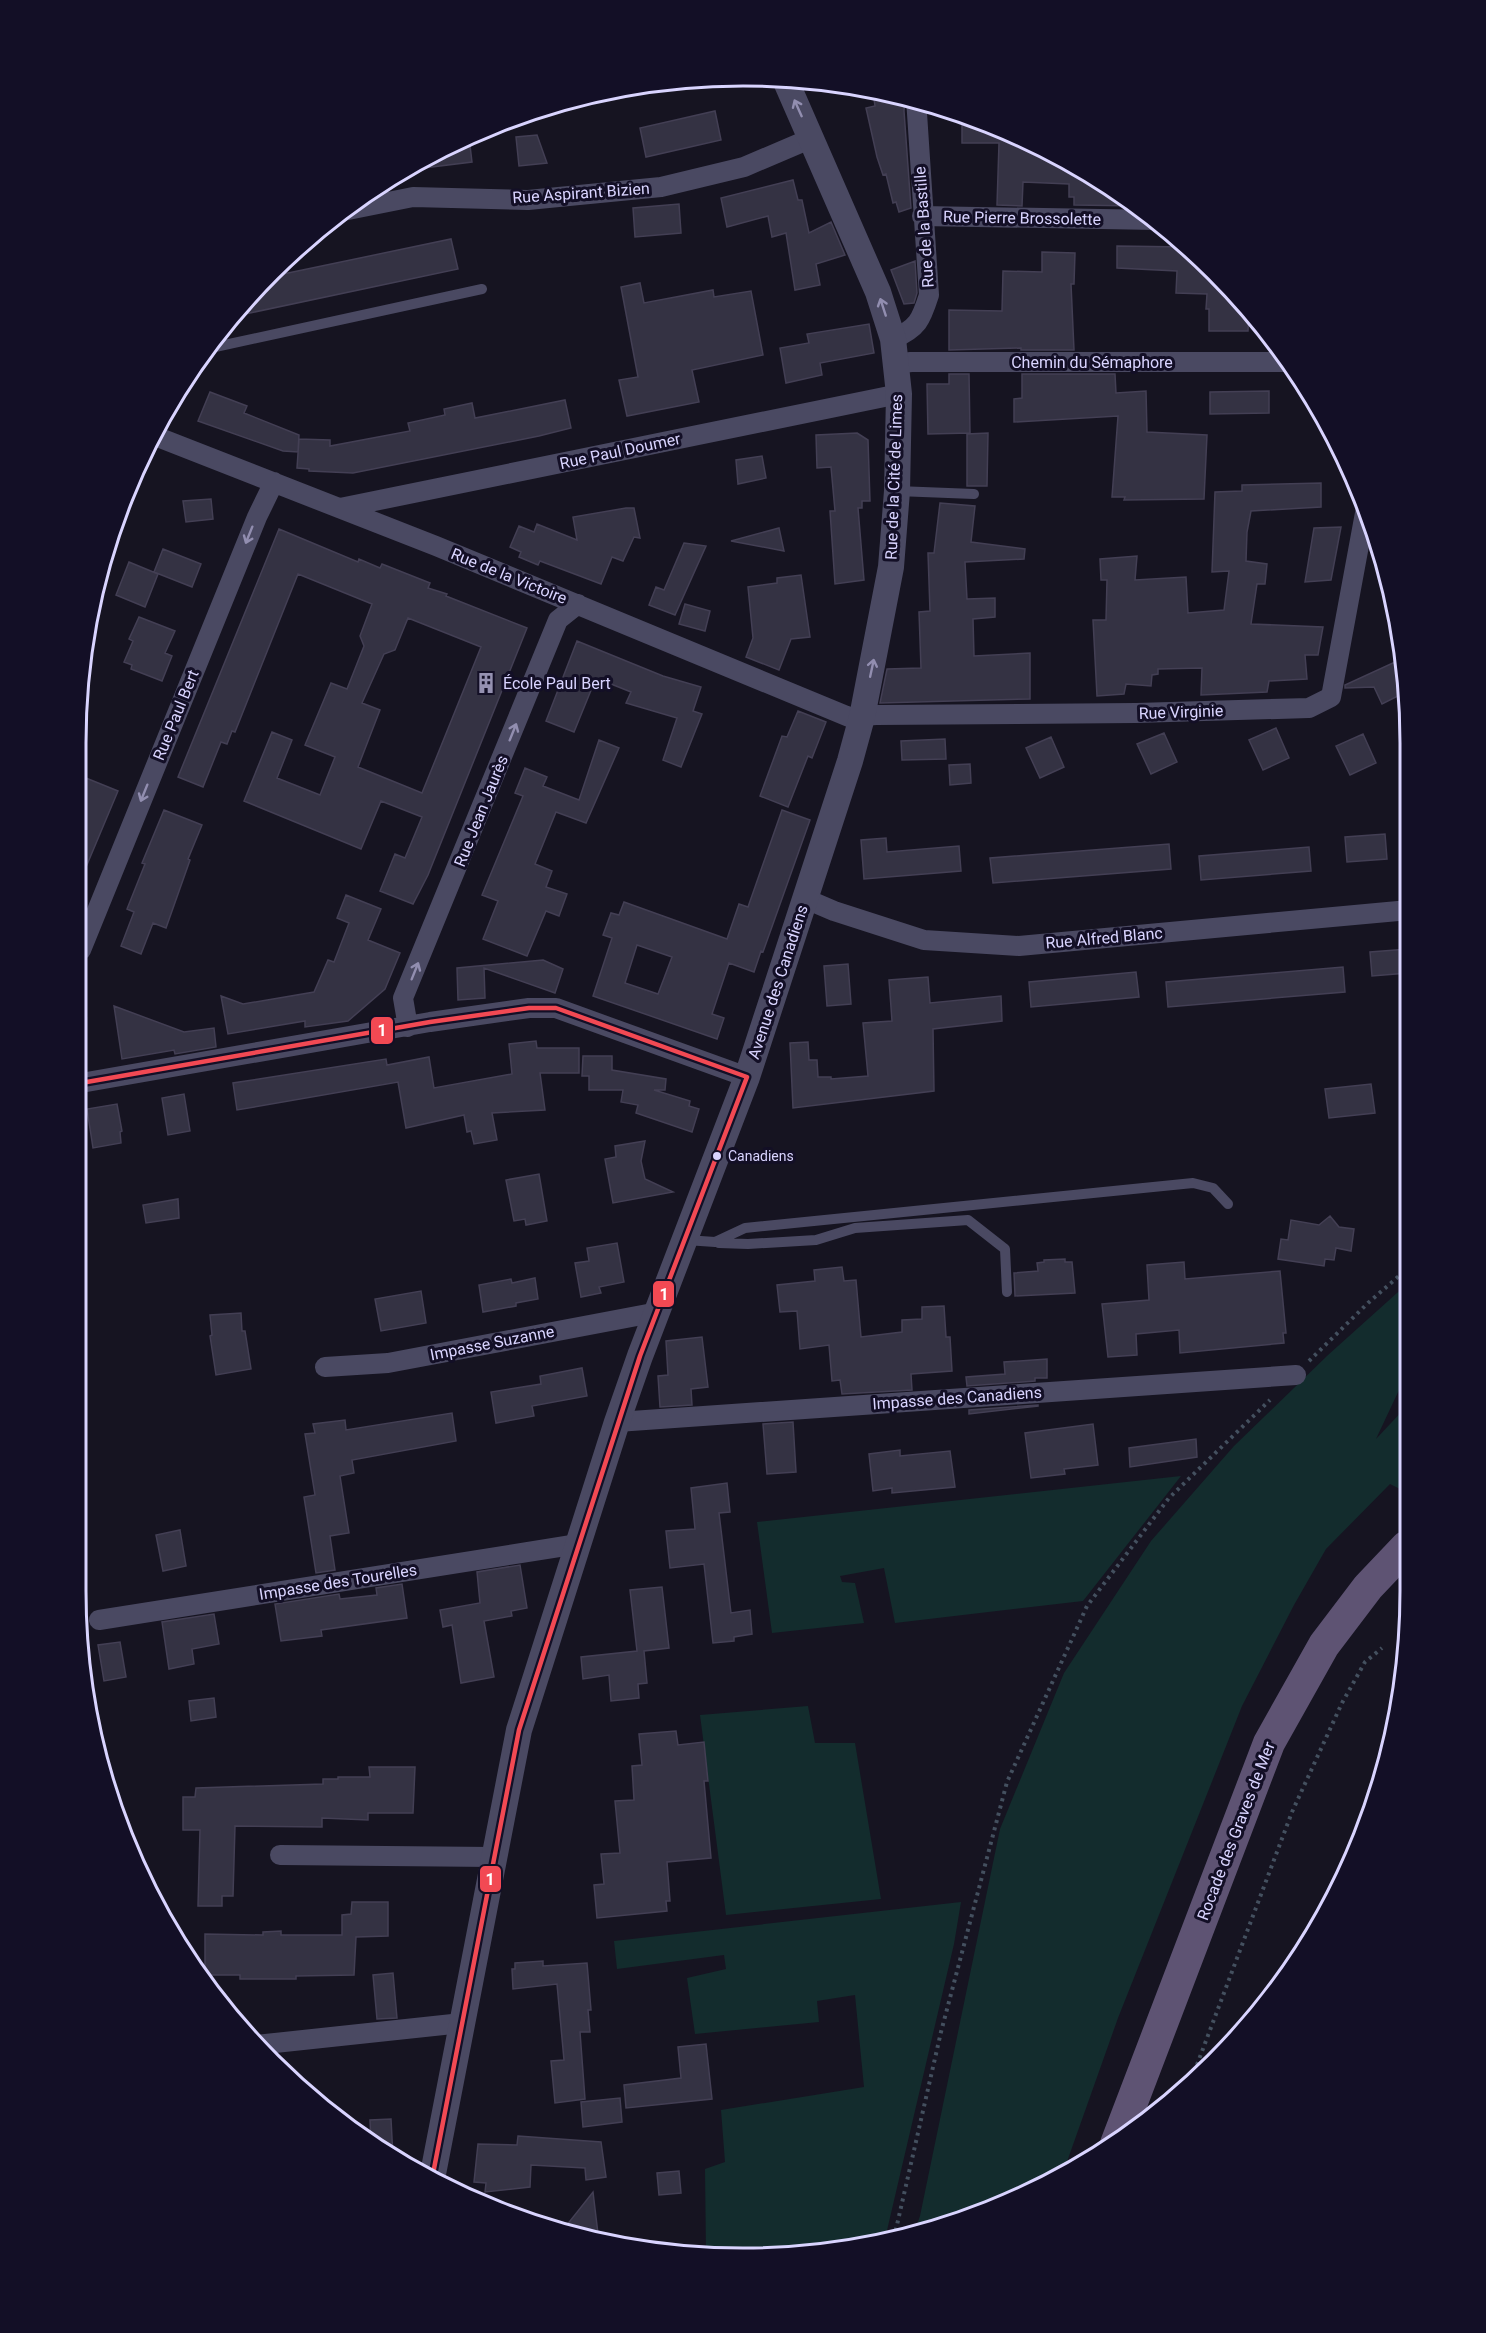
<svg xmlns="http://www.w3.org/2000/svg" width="1486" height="2333" viewBox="0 0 1486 2333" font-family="Roboto,sans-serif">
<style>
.green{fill:#132c2d}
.building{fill:#343243;stroke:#433f54;stroke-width:1.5;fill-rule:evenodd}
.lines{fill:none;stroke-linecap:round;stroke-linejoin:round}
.path{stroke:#44505f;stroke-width:4;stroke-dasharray:3 4.5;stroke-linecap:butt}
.service{stroke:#4a4962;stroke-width:10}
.minor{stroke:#4a4962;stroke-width:20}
.tertiary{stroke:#4a4962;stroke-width:26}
.primary{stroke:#5e5373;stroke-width:32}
.bus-1-casing{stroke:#130f26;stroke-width:9}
.bus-1{stroke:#f24953;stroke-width:4.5}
.oneway{stroke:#928eb0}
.bus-dot{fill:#d9d4ff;stroke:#130f26;stroke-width:2}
.labels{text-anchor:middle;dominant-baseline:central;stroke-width:6;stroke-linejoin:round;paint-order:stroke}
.bus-label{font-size:14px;fill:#d9d4ff;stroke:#130f26;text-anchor:start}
.street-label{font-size:16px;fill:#d9d4ff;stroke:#130f26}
.poi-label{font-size:16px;fill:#d9d4ff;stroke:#130f26;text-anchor:start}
.rim{fill:none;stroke:#d9d4ff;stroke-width:3}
.line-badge{stroke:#130f26;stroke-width:2}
.badge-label{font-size:16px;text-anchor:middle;font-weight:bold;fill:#fff}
</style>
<rect width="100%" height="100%" fill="#161421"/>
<path class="green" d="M 1407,1284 L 1407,1373 L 1376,1439 L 1406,1407 L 1406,1492 L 1390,1484 L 1326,1549 L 1294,1605 L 1242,1706 L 1118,2018 L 1063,2173 L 999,2207 L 913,2236 L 920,2216 L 1000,1829 L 1064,1673 L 1151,1541 L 1234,1446 L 1328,1355 Z
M 1181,1476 L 1083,1601 L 895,1623 L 884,1568 L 840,1576 L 842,1582 L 855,1583 L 864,1623 L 772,1633 L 757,1522 Z
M 808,1706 L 815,1743 L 855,1743 L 881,1899 L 726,1915 L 700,1715 Z
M 961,1902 L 954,1944 L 885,2239 L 743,2258 L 706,2254 L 705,2169 L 725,2162 L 721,2110 L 864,2087 L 855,1995 L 817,2001 L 819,2022 L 695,2034 L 687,1978 L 726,1969 L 724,1955 L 617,1969 L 614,1941 Z"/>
<path class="building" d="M 894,94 L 905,96 L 904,111 L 911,208 L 899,212 L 896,202 L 893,203 L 886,174 L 883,175 L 877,157 L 866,108 L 875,106 L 874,99 Z
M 715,111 L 721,140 L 646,157 L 640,128 Z
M 962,115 L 1039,144 L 1138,206 L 1074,205 L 1074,197 L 1069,197 L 1069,184 L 1023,182 L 1022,206 L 997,205 L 999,143 L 962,143 Z
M 537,135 L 547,163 L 519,166 L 516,137 Z
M 469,137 L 472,162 L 408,170 L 407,166 L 409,164 Z
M 793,180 L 798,200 L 802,200 L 809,233 L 831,222 L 845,255 L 816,264 L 820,285 L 795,290 L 786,233 L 772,237 L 768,216 L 727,227 L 721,198 Z
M 679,204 L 681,233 L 635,237 L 633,208 Z
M 451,239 L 458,269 L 231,317 L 269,277 Z
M 1117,246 L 1186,247 L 1245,303 L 1249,307 L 1248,331 L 1209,331 L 1209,309 L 1206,309 L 1207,294 L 1176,293 L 1177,271 L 1117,268 Z
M 1042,252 L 1075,253 L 1074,284 L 1071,284 L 1074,350 L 1021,350 L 1021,348 L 949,350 L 949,310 L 1002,311 L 1003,271 L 1042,272 Z
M 915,261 L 917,293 L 914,303 L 904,304 L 891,270 Z
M 640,283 L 644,303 L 713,290 L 714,297 L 751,291 L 763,355 L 692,370 L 699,402 L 627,416 L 619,380 L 638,377 L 621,287 Z
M 869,324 L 874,353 L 820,363 L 822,375 L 786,383 L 780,348 L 809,343 L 807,334 Z
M 949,374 L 969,374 L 970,433 L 928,434 L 927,384 L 949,384 Z
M 1022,374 L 1115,374 L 1116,393 L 1146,391 L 1147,432 L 1207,435 L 1204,499 L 1124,500 L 1125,497 L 1112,497 L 1118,416 L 1014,422 L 1014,399 L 1022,398 Z
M 1269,391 L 1269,413 L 1210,414 L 1210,392 Z
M 210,392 L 247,406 L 244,413 L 299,435 L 298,452 L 283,451 L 198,421 Z
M 565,400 L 571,428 L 539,436 L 353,473 L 309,471 L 309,469 L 297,468 L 299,439 L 330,440 L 330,446 L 410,431 L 408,423 L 445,415 L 444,409 L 472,403 L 475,418 Z
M 857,433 L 868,440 L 870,501 L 862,501 L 862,508 L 858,508 L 864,580 L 835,584 L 830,511 L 835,511 L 831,467 L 817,468 L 816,435 Z
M 988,433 L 987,486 L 967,486 L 967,434 Z
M 762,456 L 766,478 L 738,484 L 736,460 Z
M 1321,483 L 1321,507 L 1251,511 L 1247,532 L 1246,561 L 1267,564 L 1265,584 L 1257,584 L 1251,624 L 1323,627 L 1318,655 L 1305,655 L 1307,679 L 1269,681 L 1267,692 L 1201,695 L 1202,668 L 1158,669 L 1158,674 L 1152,675 L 1151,686 L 1126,684 L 1124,694 L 1097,696 L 1093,620 L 1106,620 L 1107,580 L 1101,580 L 1100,559 L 1137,556 L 1135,580 L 1186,577 L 1188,613 L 1224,610 L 1229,571 L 1212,572 L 1215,492 L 1242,491 L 1242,485 Z
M 211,499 L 213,519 L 186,522 L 183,501 Z
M 940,503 L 975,506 L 971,542 L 1025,549 L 1024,559 L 965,562 L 967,599 L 995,598 L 995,617 L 973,619 L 974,656 L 1030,653 L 1030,699 L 880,703 L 887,669 L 921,668 L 919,612 L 930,611 L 928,553 L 934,553 Z
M 626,508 L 634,508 L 640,538 L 634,537 L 623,561 L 612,557 L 601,584 L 540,561 L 538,565 L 519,557 L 521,552 L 510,547 L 519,526 L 534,532 L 537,524 L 577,540 L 573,517 Z
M 1341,527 L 1331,580 L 1305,582 L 1314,528 Z
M 779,528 L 784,551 L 731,541 Z
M 279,529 L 358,562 L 359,559 L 380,568 L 382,564 L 430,583 L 428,588 L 447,594 L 446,596 L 527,628 L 428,875 L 413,904 L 380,891 L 395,854 L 405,858 L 422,817 L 381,801 L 361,849 L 244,801 L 272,732 L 292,740 L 277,778 L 320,795 L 335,757 L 305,745 L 331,683 L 347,689 L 364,646 L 360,636 L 372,604 L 298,574 L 235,732 L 232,731 L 227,744 L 221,742 L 203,787 L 178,777 ZM 408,618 L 481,647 L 422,793 L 358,767 L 380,710 L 362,703 L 384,654 L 395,650 Z
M 684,543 L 706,546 L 675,615 L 649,605 L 656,587 L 664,590 Z
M 163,549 L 201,564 L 192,587 L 154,572 Z
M 129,562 L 158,574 L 145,607 L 116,595 Z
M 801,575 L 810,637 L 791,639 L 779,670 L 746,657 L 753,638 L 748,587 L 777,583 L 777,578 Z
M 685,604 L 710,611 L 705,631 L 679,624 Z
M 139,617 L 175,631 L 165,653 L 172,656 L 162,681 L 131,669 L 132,665 L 124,662 L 133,641 L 129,639 Z
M 577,641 L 663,676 L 701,687 L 693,711 L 702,714 L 681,767 L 663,760 L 677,718 L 626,703 L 631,692 L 596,678 L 574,732 L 546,721 Z
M 1395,662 L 1408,691 L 1382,704 L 1374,687 L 1345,688 L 1345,685 Z
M 798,711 L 826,722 L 812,758 L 808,756 L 788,807 L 760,796 L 782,736 L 787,737 Z
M 1276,728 L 1289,758 L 1263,770 L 1249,740 Z
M 1164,733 L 1177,762 L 1151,774 L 1137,744 Z
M 1363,734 L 1376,763 L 1350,775 L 1336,746 Z
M 1051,737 L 1064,767 L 1040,778 L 1026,748 Z
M 945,739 L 946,759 L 902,760 L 901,741 Z
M 599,740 L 619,748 L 586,823 L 556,812 L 535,864 L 552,871 L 546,887 L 567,894 L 559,916 L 546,911 L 527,956 L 483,939 L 498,901 L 482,895 L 523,796 L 515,793 L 525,768 L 547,777 L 543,786 L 579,800 Z
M 970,764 L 971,783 L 950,785 L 949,765 Z
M 81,776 L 118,791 L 81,879 Z
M 164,810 L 202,825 L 188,859 L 190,860 L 166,928 L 153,923 L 141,954 L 121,946 L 134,912 L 127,909 L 145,864 L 142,863 Z
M 782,810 L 810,820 L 763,952 L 761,951 L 754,972 L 729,963 L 712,1014 L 724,1018 L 717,1039 L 593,996 L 612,938 L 603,935 L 611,913 L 619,915 L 624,902 L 727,939 L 739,904 L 748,907 ZM 637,945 L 672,957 L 658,994 L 625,983 Z
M 1385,834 L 1387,859 L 1347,862 L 1345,837 Z
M 886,838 L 887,852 L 959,846 L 961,871 L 864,879 L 861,840 Z
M 1169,844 L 1171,869 L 993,883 L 990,858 Z
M 1309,847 L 1311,871 L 1201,880 L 1199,856 Z
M 346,895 L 381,909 L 368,940 L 400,953 L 385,989 L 348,1021 L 305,1027 L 305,1021 L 228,1034 L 221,996 L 243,1004 L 314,992 L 328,960 L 334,962 L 349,923 L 337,918 Z
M 1408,949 L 1408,973 L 1372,976 L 1370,952 Z
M 543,960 L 563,969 L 555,993 L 484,968 L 485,998 L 458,1000 L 457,968 Z
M 848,964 L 851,1004 L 827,1006 L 824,966 Z
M 1343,967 L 1345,992 L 1168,1007 L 1166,982 Z
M 1136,972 L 1139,997 L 1031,1007 L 1029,982 Z
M 928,977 L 930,1003 L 1001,996 L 1002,1021 L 933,1029 L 934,1091 L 793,1108 L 790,1043 L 808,1042 L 809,1060 L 817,1060 L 818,1077 L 831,1077 L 831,1079 L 868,1076 L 863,1023 L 892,1021 L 889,980 Z
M 114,1006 L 184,1032 L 214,1028 L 216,1047 L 175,1054 L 174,1050 L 122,1059 Z
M 536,1041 L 537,1048 L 579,1048 L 579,1073 L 540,1073 L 545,1110 L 492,1113 L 497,1140 L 474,1144 L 471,1131 L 467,1132 L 464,1115 L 406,1128 L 398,1082 L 237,1110 L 233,1083 L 386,1059 L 387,1065 L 429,1057 L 434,1088 L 512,1074 L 509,1044 Z
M 583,1056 L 612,1056 L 612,1070 L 666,1079 L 665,1090 L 654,1090 L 690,1101 L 689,1106 L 699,1109 L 692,1132 L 636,1113 L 638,1105 L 621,1102 L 623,1090 L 589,1090 L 589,1076 L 582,1076 Z
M 1371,1084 L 1375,1113 L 1329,1118 L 1325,1089 Z
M 184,1094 L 190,1131 L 168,1135 L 162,1098 Z
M 117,1104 L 122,1131 L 120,1132 L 121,1143 L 93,1148 L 87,1109 Z
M 645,1141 L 641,1161 L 645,1179 L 673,1192 L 613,1203 L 605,1159 L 616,1157 L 615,1146 Z
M 539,1174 L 547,1221 L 526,1225 L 525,1219 L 514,1221 L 506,1180 Z
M 178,1199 L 179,1218 L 146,1223 L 143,1205 Z
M 1330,1216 L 1339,1227 L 1354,1229 L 1351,1251 L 1336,1248 L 1334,1260 L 1325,1259 L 1324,1266 L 1278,1259 L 1281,1239 L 1288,1240 L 1291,1220 L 1319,1225 Z
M 617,1243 L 624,1282 L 599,1287 L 601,1293 L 581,1297 L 575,1263 L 589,1261 L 587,1248 Z
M 1065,1259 L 1065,1262 L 1072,1262 L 1075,1293 L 1015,1296 L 1014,1273 L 1038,1271 L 1037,1263 L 1044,1262 L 1044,1260 Z
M 1184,1262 L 1185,1279 L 1280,1271 L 1286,1333 L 1283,1333 L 1284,1343 L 1180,1353 L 1179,1330 L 1136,1334 L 1137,1355 L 1108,1357 L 1102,1304 L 1149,1300 L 1147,1265 Z
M 842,1267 L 844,1281 L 856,1280 L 861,1337 L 902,1332 L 902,1320 L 922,1319 L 922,1307 L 944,1306 L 946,1337 L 950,1337 L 952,1371 L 911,1374 L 912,1390 L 842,1394 L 840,1380 L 832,1381 L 829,1345 L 800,1349 L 797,1311 L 780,1312 L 777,1285 L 815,1281 L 814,1270 Z
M 535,1278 L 538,1299 L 516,1303 L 516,1306 L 483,1312 L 479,1285 L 511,1279 L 512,1283 Z
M 421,1291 L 426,1323 L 381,1331 L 375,1299 Z
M 241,1313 L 242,1331 L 245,1331 L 251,1369 L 216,1375 L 210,1336 L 212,1335 L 210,1315 Z
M 702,1337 L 708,1387 L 691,1389 L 692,1405 L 660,1407 L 658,1376 L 668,1375 L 666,1341 Z
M 1047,1359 L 1047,1378 L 1035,1378 L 1035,1381 L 967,1386 L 966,1377 L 1005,1374 L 1004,1362 Z
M 582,1368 L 587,1396 L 532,1406 L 534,1416 L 496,1423 L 491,1392 L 541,1384 L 540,1376 Z
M 1038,1405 L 1038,1406 L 969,1414 L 969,1410 Z
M 452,1413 L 456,1441 L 352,1460 L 354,1473 L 340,1476 L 349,1533 L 330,1536 L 335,1570 L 316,1573 L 304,1497 L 315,1495 L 305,1434 L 315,1433 L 313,1424 L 345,1420 L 346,1430 Z
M 793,1422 L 796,1472 L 767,1474 L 763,1424 Z
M 1093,1424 L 1098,1465 L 1064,1469 L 1065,1474 L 1031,1478 L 1025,1433 Z
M 1196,1439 L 1197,1457 L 1130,1467 L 1129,1448 Z
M 900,1450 L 900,1456 L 950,1451 L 955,1487 L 892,1493 L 892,1488 L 873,1491 L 869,1454 Z
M 727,1483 L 730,1512 L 719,1513 L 731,1613 L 750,1610 L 752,1634 L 734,1637 L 734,1641 L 713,1643 L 704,1564 L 670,1568 L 666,1531 L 695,1529 L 691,1488 Z
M 180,1530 L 186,1566 L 163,1571 L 156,1535 Z
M 520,1565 L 527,1608 L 511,1611 L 512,1616 L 484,1621 L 494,1677 L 461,1683 L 452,1625 L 443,1627 L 440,1610 L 480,1603 L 477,1572 Z
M 402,1584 L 407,1618 L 321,1630 L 322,1636 L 281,1641 L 275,1604 L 339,1594 L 340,1599 L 377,1595 L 376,1588 Z
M 662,1587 L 669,1648 L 644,1651 L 647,1683 L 638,1684 L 639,1698 L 611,1701 L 609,1675 L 583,1679 L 581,1657 L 637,1651 L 630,1590 Z
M 214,1614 L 219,1644 L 192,1649 L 194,1664 L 169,1669 L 162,1622 Z
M 120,1642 L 126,1677 L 104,1681 L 98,1645 Z
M 214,1698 L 216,1717 L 191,1721 L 189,1701 Z
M 676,1731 L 678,1745 L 704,1742 L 708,1781 L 704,1781 L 711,1858 L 667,1862 L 670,1901 L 666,1901 L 667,1911 L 597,1918 L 594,1885 L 604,1884 L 601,1854 L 620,1853 L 615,1801 L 634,1800 L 632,1766 L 642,1765 L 639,1734 Z
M 369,1767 L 415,1767 L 413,1813 L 368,1813 L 368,1820 L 322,1818 L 322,1827 L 235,1826 L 233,1896 L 222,1896 L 222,1906 L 198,1906 L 200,1830 L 183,1830 L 183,1797 L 195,1797 L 196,1788 L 323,1784 L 323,1779 L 338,1779 L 338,1777 L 370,1777 Z
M 352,1902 L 388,1902 L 388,1936 L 356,1937 L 354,1975 L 296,1976 L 296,1979 L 240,1979 L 240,1975 L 205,1975 L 205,1934 L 263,1935 L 263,1932 L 281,1931 L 281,1935 L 342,1935 L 342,1915 L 351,1914 Z
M 543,1961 L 543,1966 L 587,1963 L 591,2010 L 588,2010 L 590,2032 L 580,2032 L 585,2099 L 555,2103 L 551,2061 L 564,2060 L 557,1984 L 513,1989 L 512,1969 L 515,1969 L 515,1963 Z
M 393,1973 L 397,2018 L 377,2019 L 373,1975 Z
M 706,2044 L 712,2099 L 626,2108 L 624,2085 L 681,2078 L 678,2047 Z
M 620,2098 L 622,2122 L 583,2127 L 581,2102 Z
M 391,2119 L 393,2157 L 371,2143 L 370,2120 Z
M 518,2136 L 601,2142 L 606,2177 L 586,2180 L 585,2168 L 531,2165 L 530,2187 L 485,2192 L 486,2183 L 474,2182 L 478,2144 L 517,2145 Z
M 679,2171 L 681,2193 L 659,2195 L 657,2173 Z
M 593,2192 L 599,2242 L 562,2231 Z"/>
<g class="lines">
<path class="path" d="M 1309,1361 L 1368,1303 L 1407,1269
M 1189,2086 L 1292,1812 L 1342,1703 L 1365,1662 L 1382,1648
M 894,2238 L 941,2032 L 1007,1782 L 1087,1606 L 1169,1498 L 1270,1400"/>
<path class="service" d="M 206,349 L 482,289
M 897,491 L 974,494
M 686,1240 L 715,1242 L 745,1228 L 1193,1183 L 1213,1188 L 1228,1204
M 719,1243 L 748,1244 L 816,1240 L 855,1228 L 968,1220 L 1005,1249 L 1007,1292"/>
<path class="minor" d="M 343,211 L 413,197 L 528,200 L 661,187 L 744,167 L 812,138
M 922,216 L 1157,220
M 893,339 C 918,328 921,320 929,295 L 916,98
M 895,364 L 911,362 L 1288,362
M 155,436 L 436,546 L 849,717 L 876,715 L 1136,713 L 1309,708 L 1331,697 L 1365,513
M 340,508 L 899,394
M 806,899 L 834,911 L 924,940 L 1019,946 L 1409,910
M 81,950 L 257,517 L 274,482
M 408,1027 L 403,998 L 558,620 L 578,604
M 81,1083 L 430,1022 L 529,1008 L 556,1008 L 747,1077
M 325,1367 L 388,1363 L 658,1312
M 617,1422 L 1296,1375
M 99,1620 L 578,1544
M 280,1855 L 493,1857
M 256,2045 L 462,2023"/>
<path class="tertiary" d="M 432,2179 L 519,1730 L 617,1422 L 640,1356 L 747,1077 L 850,761 L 862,717 L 891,567 L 897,491 L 899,394 L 893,339 L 878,292 L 784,77"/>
<path class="primary" d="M 1116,2144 L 1269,1743 L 1324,1645 L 1368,1587 L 1406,1547"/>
<defs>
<path id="bus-1" d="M 81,1083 L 430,1022 L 529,1008 L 556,1008 L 747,1077 L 640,1356 L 519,1730 L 432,2179"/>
</defs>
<use href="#bus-1" class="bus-1-casing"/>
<use href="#bus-1" class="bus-1"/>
</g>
<defs><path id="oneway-shaft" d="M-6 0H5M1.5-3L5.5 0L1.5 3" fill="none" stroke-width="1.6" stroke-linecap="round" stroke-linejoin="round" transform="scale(1.5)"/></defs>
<g class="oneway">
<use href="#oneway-shaft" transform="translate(798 108) rotate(-114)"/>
<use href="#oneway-shaft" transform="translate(883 307) rotate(-108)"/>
<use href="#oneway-shaft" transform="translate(249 535) rotate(112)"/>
<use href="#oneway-shaft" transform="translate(872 668) rotate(-78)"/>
<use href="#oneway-shaft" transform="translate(513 732) rotate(-68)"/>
<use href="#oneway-shaft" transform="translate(144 793) rotate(112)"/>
<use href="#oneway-shaft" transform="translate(415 971) rotate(-68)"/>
</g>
<defs>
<symbol id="building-bare" viewBox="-9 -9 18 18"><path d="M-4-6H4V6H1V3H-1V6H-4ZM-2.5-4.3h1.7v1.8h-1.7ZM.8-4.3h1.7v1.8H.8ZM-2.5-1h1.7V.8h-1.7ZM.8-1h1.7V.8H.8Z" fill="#9591b1" stroke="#130f26" stroke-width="2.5" paint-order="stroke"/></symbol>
</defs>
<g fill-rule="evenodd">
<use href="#building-bare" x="471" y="668" width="30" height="30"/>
</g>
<circle class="bus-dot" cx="717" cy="1156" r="5"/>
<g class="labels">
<g class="bus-label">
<text x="728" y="1156">Canadiens</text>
</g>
<g class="street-label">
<text transform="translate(581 193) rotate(-4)">Rue Aspirant Bizien</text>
<text transform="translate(1022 218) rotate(1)">Rue Pierre Brossolette</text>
<text transform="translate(924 227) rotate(-94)">Rue de la Bastille</text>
<text x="1092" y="362">Chemin du Sémaphore</text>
<text transform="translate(620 451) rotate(-12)">Rue Paul Doumer</text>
<text transform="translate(894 477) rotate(-88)">Rue de la Cité de Limes</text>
<text transform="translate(509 576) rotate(22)">Rue de la Victoire</text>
<text transform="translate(1181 712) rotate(-2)">Rue Virginie</text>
<text transform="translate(176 715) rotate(-68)">Rue Paul Bert</text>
<text transform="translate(481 811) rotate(-68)">Rue Jean Jaurès</text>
<text transform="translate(1104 938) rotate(-5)">Rue Alfred Blanc</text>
<text transform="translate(778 982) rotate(-72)">Avenue des Canadiens</text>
<text transform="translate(492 1343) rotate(-11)">Impasse Suzanne</text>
<text transform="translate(957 1398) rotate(-4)">Impasse des Canadiens</text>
<text transform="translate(338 1582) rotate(-9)">Impasse des Tourelles</text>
<text transform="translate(1236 1831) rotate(-69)">Rocade des Graves de Mer</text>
</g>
<g class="poi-label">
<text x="503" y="683">École Paul Bert</text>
</g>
</g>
<path d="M0 0H1486V2333H0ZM743 86H743A657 657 0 0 1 1400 743V1591A657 657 0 0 1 743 2248H743A657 657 0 0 1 86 1591V743A657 657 0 0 1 743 86Z" fill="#130f26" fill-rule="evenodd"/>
<path class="rim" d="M743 86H743A657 657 0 0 1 1400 743V1591A657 657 0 0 1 743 2248H743A657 657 0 0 1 86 1591V743A657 657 0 0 1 743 86Z"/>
<g class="line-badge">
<rect x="370" y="1016" width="24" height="29" rx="6" fill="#f24953"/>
<rect x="652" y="1280" width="23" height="28" rx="6" fill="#f24953"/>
<rect x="479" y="1865" width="23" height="28" rx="6" fill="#f24953"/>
</g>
<g class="badge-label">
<text x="382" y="1036">1</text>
<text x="664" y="1300">1</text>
<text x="490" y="1885">1</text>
</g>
</svg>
